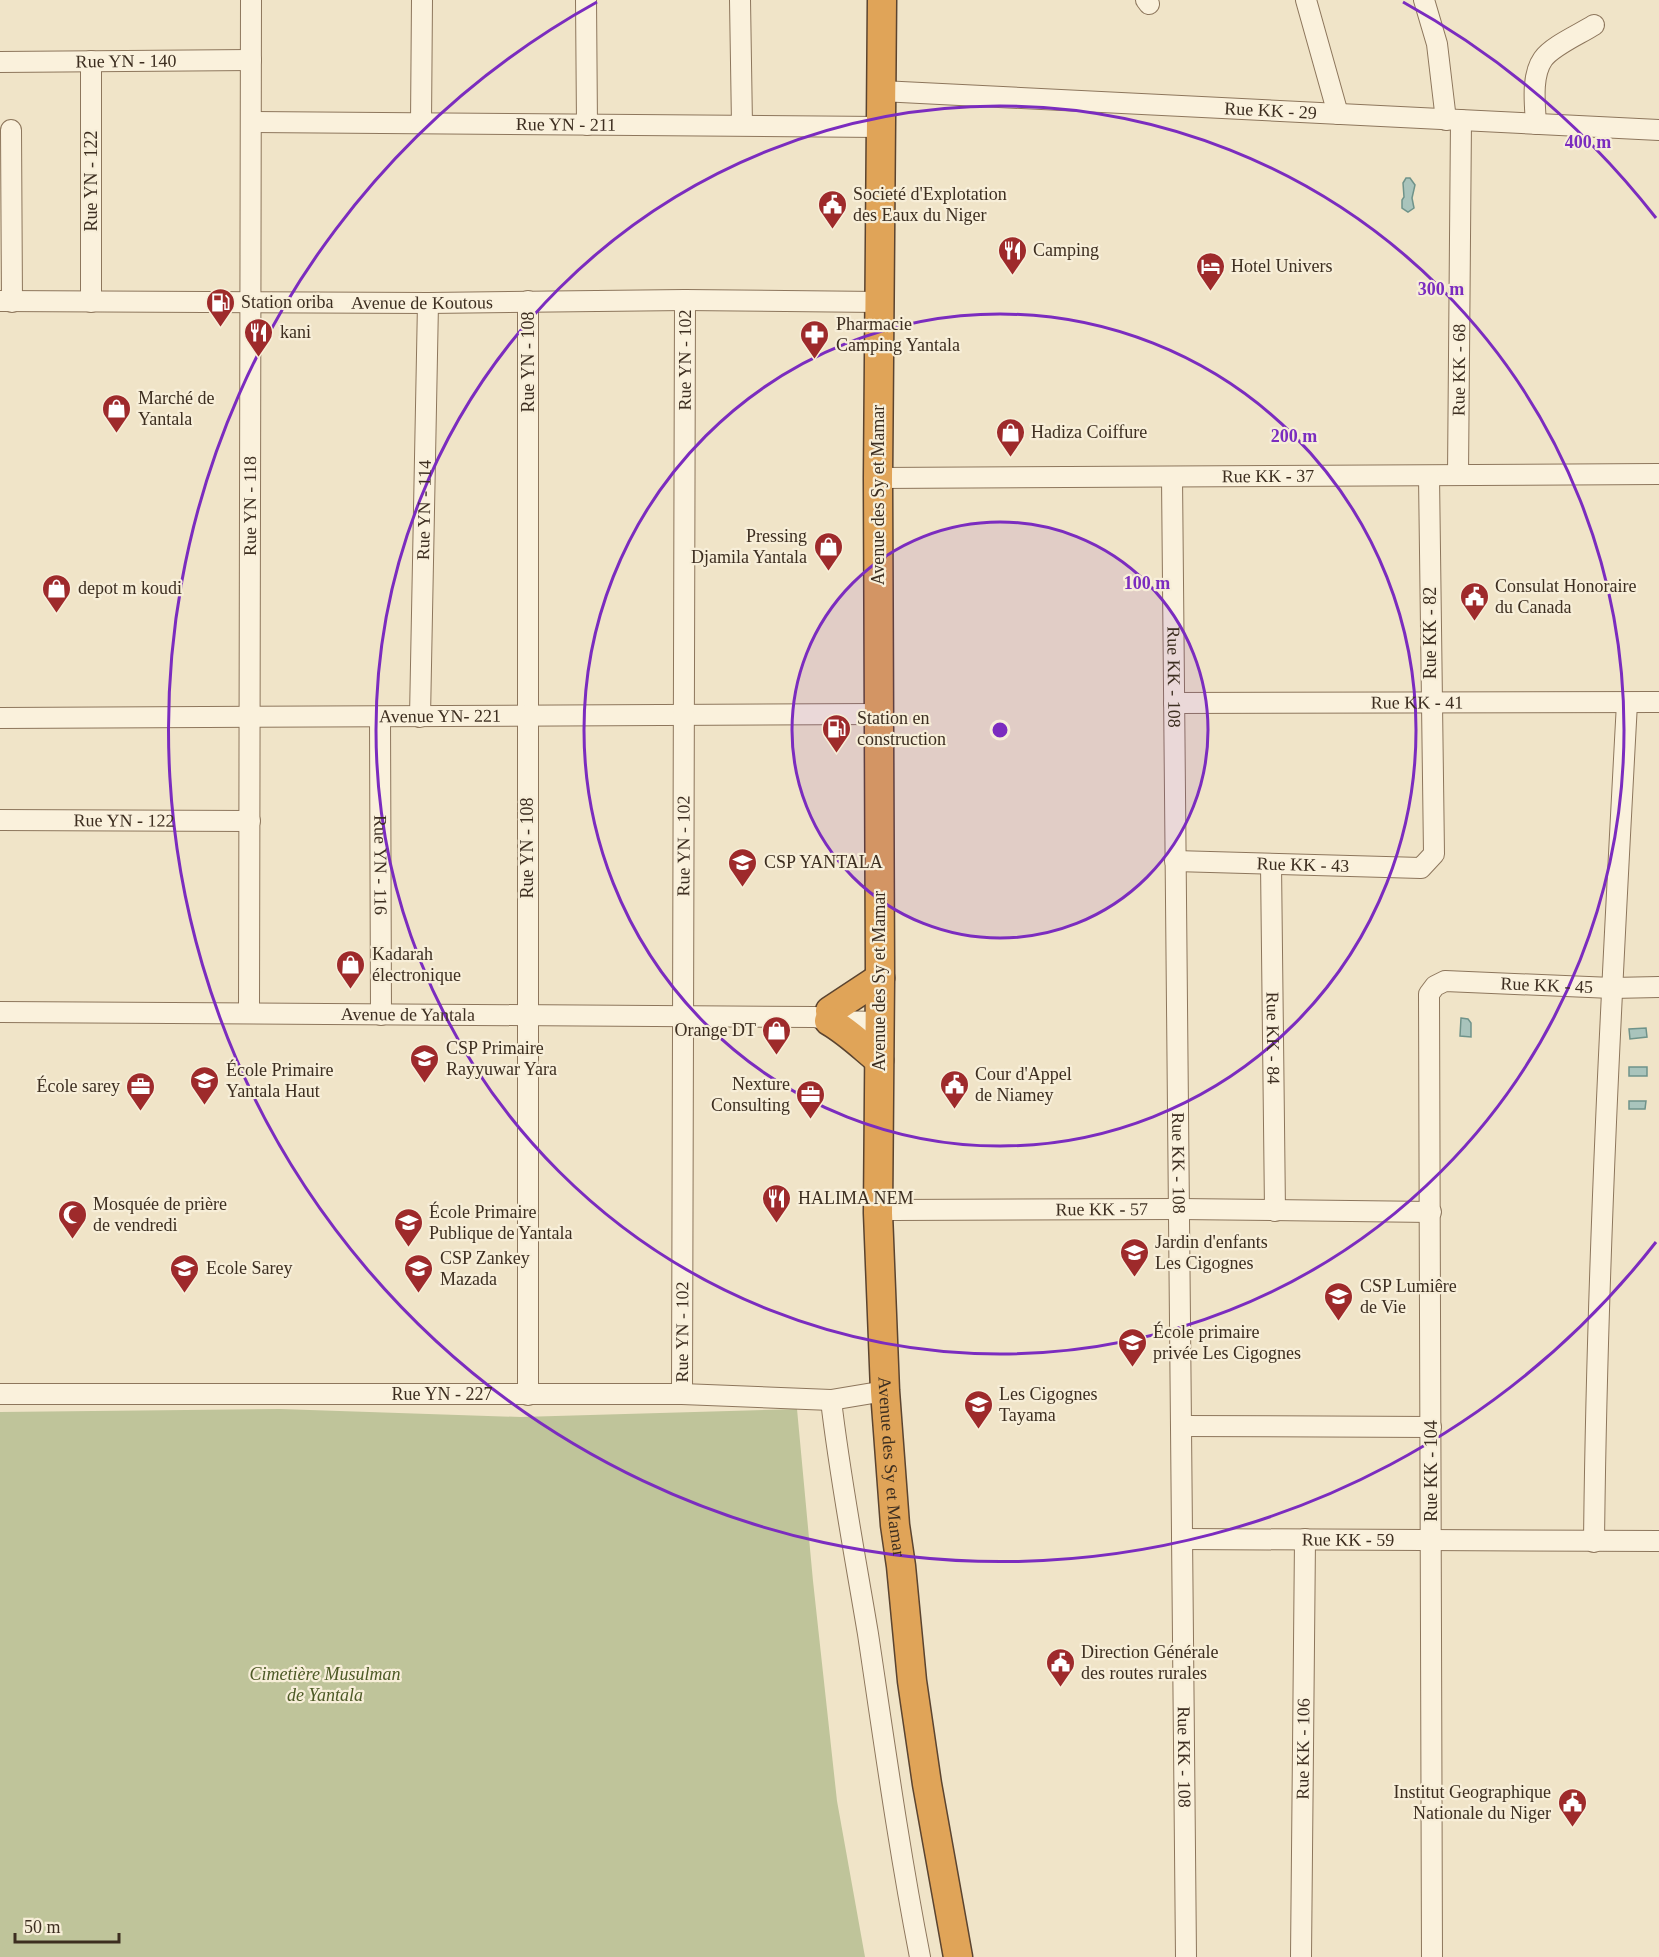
<svg xmlns="http://www.w3.org/2000/svg" width="1659" height="1957" viewBox="0 0 1659 1957" font-family="'Times New Roman',serif">
<style>
.cemetery{fill:#bfc49a}
.water{fill:#a9c4bc;stroke:#6f938a;stroke-width:1.5}
.lines{fill:none;stroke-linecap:round;stroke-linejoin:round}
.minor-casing{stroke:#8d765c;stroke-width:22}
.highway-casing{stroke:#5b4430;stroke-width:31}
.minor{stroke:#faf1dc;stroke-width:20}
.highway{stroke:#e0a458;stroke-width:28}
.ring{fill:none;stroke:#7b2cbf;stroke-width:3}
.labels{text-anchor:middle;dominant-baseline:central;stroke-width:4.5;stroke-linejoin:round;paint-order:stroke}
.street-label{font-size:18px;fill:#3d2e20;stroke:#f7eed8}
.poi-label{font-size:18px;fill:#3d2e20;stroke:#f7eed8;text-anchor:start}
.park-label{font-size:18px;font-style:italic;fill:#4d5a26;stroke:#f7eed8}
.centre{fill:#7b2cbf;stroke:#f7eed8;stroke-width:3}
.ring-label{font-size:18px;text-anchor:middle;font-weight:bold;fill:#7b2cbf;stroke:#f7eed8;stroke-width:4.5;stroke-linejoin:round;paint-order:stroke}
</style>
<rect width="100%" height="100%" fill="#f0e4c8"/>
<path class="cemetery" d="M 280,1409 L 521,1417 L 797,1409 L 813,1581 L 837,1801 L 865,1957 L 0,1957 L 0,1412 Z"/>
<path class="water" d="M 1406,178 L 1410,178 L 1415,185 L 1412,198 L 1414,208 L 1408,212 L 1402,208 L 1402,200 L 1404,197 L 1403,183 Z
M 1461,1018 L 1468,1019 L 1471,1023 L 1471,1037 L 1460,1036 Z
M 1646,1028 L 1647,1037 L 1630,1039 L 1629,1029 Z
M 1629,1067 L 1647,1067 L 1647,1076 L 1629,1076 Z
M 1629,1101 L 1646,1101 L 1645,1109 L 1629,1109 Z"/>
<g class="lines">
<defs>
<g id="minor">
<path d="M 586,0 L 587,125"/>
<path d="M 740,0 L 742,125"/>
<path d="M 1146,0 L 1149,4"/>
<path d="M 1306,0 L 1338,114"/>
<path d="M 1424,0 L 1437,44 L 1446,120"/>
<path d="M 91,61 L 91,302"/>
<path id="s1" d="M 0,62 L 251,60"/>
<path id="s2" d="M 881,91 L 1659,130"/>
<path id="s3" d="M 251,122 L 880,127"/>
<path d="M 421,123 L 422,0"/>
<path d="M 1536,124 C 1535,105 1531,76 1543,59 C 1552,46 1580,34 1594,25"/>
<path d="M 11,130 L 12,302"/>
<path id="s4" d="M 0,301 L 428,303 L 685,300 L 878,302"/>
<path d="M 528,301 L 528,1395"/>
<path id="s5" d="M 1458,475 L 1461,120"/>
<path id="s6" d="M 1172,477 L 1186,1957"/>
<path id="s7" d="M 878,478 L 1659,474"/>
<path id="s8" d="M 1174,703 L 1659,702"/>
<path id="s9" d="M 380,717 L 381,1015"/>
<path id="s10" d="M 420,717 L 428,303"/>
<path id="s11" d="M 0,718 L 879,714"/>
<path id="s12" d="M 0,820 L 250,821"/>
<path id="s13" d="M 1175,861 L 1421,868 L 1434,854 L 1429,476"/>
<path id="s14" d="M 1271,864 L 1275,1211"/>
<path id="s15" d="M 0,1012 L 815,1017 L 829,1021 L 879,1022"/>
<path id="s16" d="M 249,1012 L 251,0"/>
<path id="s17" d="M 878,1213 L 892,1210 L 1179,1209 L 1431,1212"/>
<path id="s18" d="M 0,1394 L 682,1394 L 831,1400 L 885,1391"/>
<path id="s19" d="M 682,1394 L 685,300"/>
<path d="M 831,1400 C 840,1478 855,1556 868,1634 C 884,1741 899,1850 920,1957"/>
<path d="M 1181,1426 L 1431,1427"/>
<path id="s20" d="M 1182,1539 L 1659,1541"/>
<path d="M 1594,1542 C 1597,1262 1612,982 1627,703"/>
<path id="s21" d="M 1301,1957 L 1305,1539"/>
<path id="s22" d="M 1432,1957 L 1429,994 L 1435,986 L 1445,981 L 1612,988 L 1659,987"/>
</g>
<g id="highway">
<path id="s23" d="M 882,0 L 878,478 L 880,978 L 878,1213 L 885,1391 L 895,1525 L 901,1566 L 912,1681 L 927,1784 L 958,1957"/>
<path d="M 830,1011 L 880,978"/>
<path d="M 829,1021 C 848,1032 862,1046 879,1060"/>
</g>
</defs>
<use href="#minor" class="minor-casing"/>
<use href="#highway" class="highway-casing"/>
<use href="#minor" class="minor"/>
<use href="#highway" class="highway"/>
</g>
<circle cx="1000" cy="730" r="208" fill="#7b2cbf" fill-opacity=".12"/>
<g class="ring">
<circle cx="1000" cy="730" r="208"/>
<circle cx="1000" cy="730" r="416"/>
<circle cx="1000" cy="730" r="624"/>
<path d="M1656 1242A832 832 0 1 1 597 2M1403 2A832 832 0 0 1 1656 218"/>
</g>
<defs>
<symbol id="civic-pin" viewBox="-11 -11 22 30"><path d="M0 17L-7.5 6A9.5 9.5 0 1 1 7.5 6Z" fill="#9e2a2b" stroke="#f7eed8"/><path d="M-.6-6.5H3V-4.5H.6V-3L4-1V1h2V6H-6V1h2V-1L-.6-3ZM-1.2 2.5V6h2.4V2.5Z" fill="#fff"/></symbol>
<symbol id="restaurant-pin" viewBox="-11 -11 22 30"><path d="M0 17L-7.5 6A9.5 9.5 0 1 1 7.5 6Z" fill="#9e2a2b" stroke="#f7eed8"/><path d="M-5-6h1v4h1v-4h1v4h1v-4h1v5L-1.5 .5V6h-2V.5L-5-1ZM5-6V6H3V1.5H1.5Q1.5-4 5-6Z" fill="#fff"/></symbol>
<symbol id="hotel-pin" viewBox="-11 -11 22 30"><path d="M0 17L-7.5 6A9.5 9.5 0 1 1 7.5 6Z" fill="#9e2a2b" stroke="#f7eed8"/><path d="M-6-4.5h1.5V1H6V5H4.5V3h-9V5H-6ZM-4 0a1.8 1.8 0 1 1 3.6 0ZM.5 0V-2.5h3Q6-2.5 6 0Z" fill="#fff"/></symbol>
<symbol id="fuel-pin" viewBox="-11 -11 22 30"><path d="M0 17L-7.5 6A9.5 9.5 0 1 1 7.5 6Z" fill="#9e2a2b" stroke="#f7eed8"/><path d="M-5.5-6h7V0h2V4h1.3V-2.5L3-4.5l.8-.8L6-3V5H2.5V1h-1V6h-7ZM-4.2-4.7v3.2H.2V-4.7Z" fill="#fff"/></symbol>
<symbol id="pharmacy-pin" viewBox="-11 -11 22 30"><path d="M0 17L-7.5 6A9.5 9.5 0 1 1 7.5 6Z" fill="#9e2a2b" stroke="#f7eed8"/><path d="M-2-6h4v4h4v4h-4v4h-4v-4h-4v-4h4Z" fill="#fff"/></symbol>
<symbol id="shop-pin" viewBox="-11 -11 22 30"><path d="M0 17L-7.5 6A9.5 9.5 0 1 1 7.5 6Z" fill="#9e2a2b" stroke="#f7eed8"/><path d="M-5-2.5h2.3a2.7 3.5 0 0 1 5.4 0H5L5.5 6h-11ZM-1.5-2.5h3a1.5 2.3 0 0 0-3 0Z" fill="#fff"/></symbol>
<symbol id="school-pin" viewBox="-11 -11 22 30"><path d="M0 17L-7.5 6A9.5 9.5 0 1 1 7.5 6Z" fill="#9e2a2b" stroke="#f7eed8"/><path d="M0-5L7-2L0 1L-7-2ZM-4 1L0 2.5L4 1V4Q0 6-4 4Z" fill="#fff"/></symbol>
<symbol id="office-pin" viewBox="-11 -11 22 30"><path d="M0 17L-7.5 6A9.5 9.5 0 1 1 7.5 6Z" fill="#9e2a2b" stroke="#f7eed8"/><path d="M-6-3h4V-5.5h4V-3h4V5H-6ZM-1-4.5V-3h2v-1.5ZM-6 0V1H6V0Z" fill="#fff"/></symbol>
<symbol id="mosque-pin" viewBox="-11 -11 22 30"><path d="M0 17L-7.5 6A9.5 9.5 0 1 1 7.5 6Z" fill="#9e2a2b" stroke="#f7eed8"/><path d="M3.5-4.9A6 6 0 1 0 3.5 4.9A5 5 0 1 1 3.5-4.9Z" fill="#fff"/></symbol>
<symbol id="university-pin" viewBox="-11 -11 22 30"><path d="M0 17L-7.5 6A9.5 9.5 0 1 1 7.5 6Z" fill="#9e2a2b" stroke="#f7eed8"/><path d="M0-5L7-2L0 1L-7-2ZM-4 1L0 2.5L4 1V4Q0 6-4 4Z" fill="#fff"/></symbol>
</defs>
<g fill-rule="evenodd">
<use href="#civic-pin" x="816" y="188" width="33" height="45"/>
<use href="#restaurant-pin" x="996" y="234" width="33" height="45"/>
<use href="#hotel-pin" x="1194" y="250" width="33" height="45"/>
<use href="#fuel-pin" x="204" y="286" width="33" height="45"/>
<use href="#restaurant-pin" x="242" y="316" width="33" height="45"/>
<use href="#pharmacy-pin" x="798" y="318" width="33" height="45"/>
<use href="#shop-pin" x="100" y="392" width="33" height="45"/>
<use href="#shop-pin" x="994" y="416" width="33" height="45"/>
<use href="#shop-pin" x="812" y="530" width="33" height="45"/>
<use href="#shop-pin" x="40" y="572" width="33" height="45"/>
<use href="#civic-pin" x="1458" y="580" width="33" height="45"/>
<use href="#fuel-pin" x="820" y="712" width="33" height="45"/>
<use href="#school-pin" x="726" y="846" width="33" height="45"/>
<use href="#shop-pin" x="334" y="948" width="33" height="45"/>
<use href="#shop-pin" x="760" y="1014" width="33" height="45"/>
<use href="#school-pin" x="408" y="1042" width="33" height="45"/>
<use href="#school-pin" x="188" y="1064" width="33" height="45"/>
<use href="#civic-pin" x="938" y="1068" width="33" height="45"/>
<use href="#office-pin" x="124" y="1070" width="33" height="45"/>
<use href="#office-pin" x="794" y="1078" width="33" height="45"/>
<use href="#restaurant-pin" x="760" y="1182" width="33" height="45"/>
<use href="#mosque-pin" x="56" y="1198" width="33" height="45"/>
<use href="#school-pin" x="392" y="1206" width="33" height="45"/>
<use href="#school-pin" x="1118" y="1236" width="33" height="45"/>
<use href="#school-pin" x="168" y="1252" width="33" height="45"/>
<use href="#school-pin" x="402" y="1252" width="33" height="45"/>
<use href="#school-pin" x="1322" y="1280" width="33" height="45"/>
<use href="#school-pin" x="1116" y="1326" width="33" height="45"/>
<use href="#university-pin" x="962" y="1388" width="33" height="45"/>
<use href="#civic-pin" x="1044" y="1646" width="33" height="45"/>
<use href="#civic-pin" x="1556" y="1786" width="33" height="45"/>
</g>
<g class="labels">
<g class="street-label">
<text stroke="none"><textPath href="#s1" startOffset="126">Rue YN - 140</textPath></text>
<text stroke="none"><textPath href="#s2" startOffset="390">Rue KK - 29</textPath></text>
<text stroke="none"><textPath href="#s3" startOffset="315">Rue YN - 211</textPath></text>
<text transform="translate(91 181) rotate(-90)">Rue YN - 122</text>
<text stroke="none"><textPath href="#s4" startOffset="422">Avenue de Koutous</textPath></text>
<text stroke="none"><textPath href="#s19" startOffset="1034">Rue YN - 102</textPath></text>
<text transform="translate(528 362) rotate(-90)">Rue YN - 108</text>
<text stroke="none"><textPath href="#s5" startOffset="105">Rue KK - 68</textPath></text>
<text stroke="none"><textPath href="#s7" startOffset="390">Rue KK - 37</textPath></text>
<text transform="translate(878 495) rotate(-90)">Avenue des Sy et Mamar</text>
<text stroke="none"><textPath href="#s16" startOffset="506">Rue YN - 118</textPath></text>
<text stroke="none"><textPath href="#s10" startOffset="207">Rue YN - 114</textPath></text>
<text transform="translate(1430 633) rotate(-90)">Rue KK - 82</text>
<text stroke="none"><textPath href="#s6" startOffset="200">Rue KK - 108</textPath></text>
<text stroke="none"><textPath href="#s8" startOffset="243">Rue KK - 41</textPath></text>
<text stroke="none"><textPath href="#s11" startOffset="440">Avenue YN- 221</textPath></text>
<text stroke="none"><textPath href="#s12" startOffset="124">Rue YN - 122</textPath></text>
<text stroke="none"><textPath href="#s19" startOffset="548">Rue YN - 102</textPath></text>
<text transform="translate(527 848) rotate(-90)">Rue YN - 108</text>
<text stroke="none"><textPath href="#s13" startOffset="128">Rue KK - 43</textPath></text>
<text stroke="none"><textPath href="#s9" startOffset="148">Rue YN - 116</textPath></text>
<text transform="translate(879 981) rotate(-90)">Avenue des Sy et Mamar</text>
<text stroke="none"><textPath href="#s22" startOffset="1086">Rue KK - 45</textPath></text>
<text stroke="none"><textPath href="#s15" startOffset="408">Avenue de Yantala</textPath></text>
<text stroke="none"><textPath href="#s14" startOffset="174">Rue KK - 84</textPath></text>
<text stroke="none"><textPath href="#s6" startOffset="686">Rue KK - 108</textPath></text>
<text stroke="none"><textPath href="#s17" startOffset="224">Rue KK - 57</textPath></text>
<text stroke="none"><textPath href="#s19" startOffset="62">Rue YN - 102</textPath></text>
<text stroke="none"><textPath href="#s18" startOffset="442">Rue YN - 227</textPath></text>
<text stroke="none"><textPath href="#s23" startOffset="1467">Avenue des Sy et Mamar</textPath></text>
<text transform="translate(1431 1471) rotate(-90)">Rue KK - 104</text>
<text stroke="none"><textPath href="#s20" startOffset="166">Rue KK - 59</textPath></text>
<text stroke="none"><textPath href="#s21" startOffset="208">Rue KK - 106</textPath></text>
<text stroke="none"><textPath href="#s6" startOffset="1280">Rue KK - 108</textPath></text>
</g>
<g class="poi-label">
<text x="853" y="194">Societé d'Explotation<tspan x="853" dy="21">des Eaux du Niger</tspan></text>
<text x="1033" y="250">Camping</text>
<text x="1231" y="266">Hotel Univers</text>
<text x="241" y="302">Station oriba</text>
<text x="836" y="324">Pharmacie<tspan x="836" dy="21">Camping Yantala</tspan></text>
<text x="280" y="332">kani</text>
<text x="138" y="398">Marché de<tspan x="138" dy="21">Yantala</tspan></text>
<text x="1031" y="432">Hadiza Coiffure</text>
<text x="807" y="536" text-anchor="end">Pressing<tspan x="807" dy="21">Djamila Yantala</tspan></text>
<text x="1495" y="586">Consulat Honoraire<tspan x="1495" dy="21">du Canada</tspan></text>
<text x="78" y="588">depot m koudi</text>
<text x="857" y="718">Station en<tspan x="857" dy="21">construction</tspan></text>
<text x="764" y="862">CSP YANTALA</text>
<text x="372" y="954">Kadarah<tspan x="372" dy="21">électronique</tspan></text>
<text x="756" y="1030" text-anchor="end">Orange DT</text>
<text x="446" y="1048">CSP Primaire<tspan x="446" dy="21">Rayyuwar Yara</tspan></text>
<text x="226" y="1070">École Primaire<tspan x="226" dy="21">Yantala Haut</tspan></text>
<text x="975" y="1074">Cour d'Appel<tspan x="975" dy="21">de Niamey</tspan></text>
<text x="790" y="1084" text-anchor="end">Nexture<tspan x="790" dy="21">Consulting</tspan></text>
<text x="120" y="1086" text-anchor="end">École sarey</text>
<text x="798" y="1198">HALIMA NEM</text>
<text x="93" y="1204">Mosquée de prière<tspan x="93" dy="21">de vendredi</tspan></text>
<text x="429" y="1212">École Primaire<tspan x="429" dy="21">Publique de Yantala</tspan></text>
<text x="1155" y="1242">Jardin d'enfants<tspan x="1155" dy="21">Les Cigognes</tspan></text>
<text x="440" y="1258">CSP Zankey<tspan x="440" dy="21">Mazada</tspan></text>
<text x="206" y="1268">Ecole Sarey</text>
<text x="1360" y="1286">CSP Lumiêre<tspan x="1360" dy="21">de Vie</tspan></text>
<text x="1153" y="1332">École primaire<tspan x="1153" dy="21">privée Les Cigognes</tspan></text>
<text x="999" y="1394">Les Cigognes<tspan x="999" dy="21">Tayama</tspan></text>
<text x="1081" y="1652">Direction Générale<tspan x="1081" dy="21">des routes rurales</tspan></text>
<text x="1551" y="1792" text-anchor="end">Institut Geographique<tspan x="1551" dy="21">Nationale du Niger</tspan></text>
</g>
<g class="park-label">
<text x="325" y="1674">Cimetière Musulman<tspan x="325" dy="21">de Yantala</tspan></text>
</g>
</g>
<circle cx="1000" cy="730" r="9" class="centre"/>
<g class="ring-label">
<text x="1588" y="148">400 m</text>
<text x="1441" y="295">300 m</text>
<text x="1294" y="442">200 m</text>
<text x="1147" y="589">100 m</text>
</g>
<path d="M15 1933v9h104v-9" fill="none" stroke="#3d2e20" stroke-width="3"/>
<text x="24" y="1933" font-size="18" fill="#3d2e20" stroke="#f7eed8" stroke-width="4.5" paint-order="stroke">50 m</text>
</svg>
